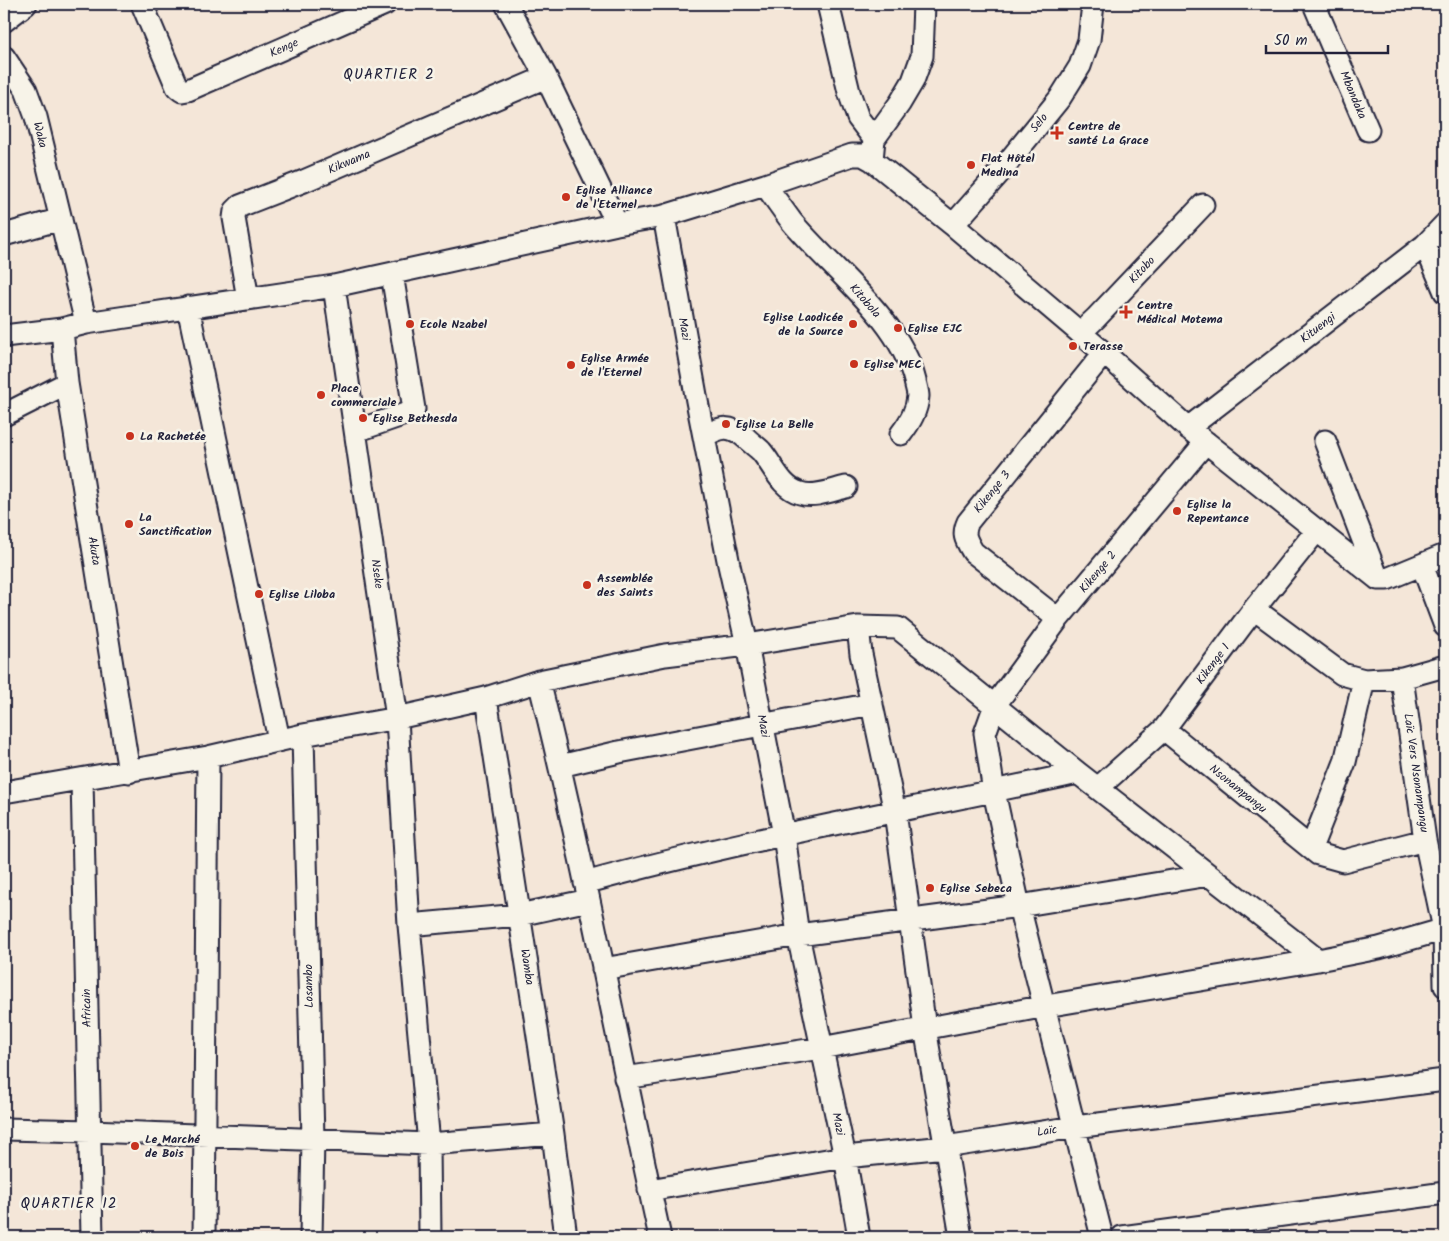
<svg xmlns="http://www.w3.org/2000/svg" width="1449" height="1241" viewBox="0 0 1449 1241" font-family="Kalam,sans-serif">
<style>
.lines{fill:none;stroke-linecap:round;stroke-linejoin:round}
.minor-casing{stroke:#22223b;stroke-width:25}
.minor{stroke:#f7f3e8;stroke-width:21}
.poi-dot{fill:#c8321e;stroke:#f7f3e8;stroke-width:2}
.labels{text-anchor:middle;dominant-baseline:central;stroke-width:5;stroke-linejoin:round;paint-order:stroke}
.street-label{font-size:12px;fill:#22223b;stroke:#f7f3e8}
.poi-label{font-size:12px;font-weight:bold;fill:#22223b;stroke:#f7f3e8;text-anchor:start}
.quarter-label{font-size:15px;letter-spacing:1px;fill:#22223b;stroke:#f7f3e8}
</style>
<rect width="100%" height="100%" fill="#f4e6d8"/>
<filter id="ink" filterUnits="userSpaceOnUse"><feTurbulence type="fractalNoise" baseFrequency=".02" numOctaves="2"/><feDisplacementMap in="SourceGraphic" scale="10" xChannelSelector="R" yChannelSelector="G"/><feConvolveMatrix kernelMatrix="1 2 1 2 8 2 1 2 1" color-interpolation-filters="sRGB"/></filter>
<g filter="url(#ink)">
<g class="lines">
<defs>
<path id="minor" d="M 142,4 L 177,87 L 182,91 L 188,90 L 385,4
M 506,4 L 546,77 L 617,224
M 828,4 L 849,92 L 858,118 L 874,139
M 1314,4 L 1368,130
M 4,21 L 26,4
M 4,57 L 26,90 L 36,117 L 86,323
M 872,160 L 874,139 L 900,103 L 913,81 L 922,56 L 924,4
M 765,185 C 774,197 783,210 792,222 C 832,270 900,319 915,381 C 916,386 918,392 918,396 C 917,411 910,422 901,434
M 664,216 L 697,401 L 729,565 L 747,645 L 784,835 L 798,935 L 845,1157 L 859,1237
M 953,225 L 1000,172 L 1060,98 L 1080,66 L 1089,40 L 1093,4
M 4,235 L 61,219
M 1425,245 L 1445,292
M 334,286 L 397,718 L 409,925 L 429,1144 L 430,1237
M 248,299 L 234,218 L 235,211 L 240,206 L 304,181 L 546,77
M 188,307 L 279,740
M 62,329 L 67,383 L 129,772
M 1080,333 L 1096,318 L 1203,205
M 4,336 L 62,329 L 86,323 L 334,286 L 617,224 L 664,216 L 765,185 L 852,155 L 863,155 L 872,160 L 953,225 L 1104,353 L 1188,428 L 1378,579
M 4,415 L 67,383
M 1188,428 L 1425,245 L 1445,224
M 356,431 L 411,412 L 414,409 L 392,274
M 705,436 C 722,426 730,425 746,438 C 751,443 757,447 761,451 C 773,465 781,488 800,493 C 814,498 833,490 846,487
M 1325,441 L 1378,579
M 1422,565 L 1445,626
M 1378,579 L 1387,579 L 1445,555
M 1254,609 L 1342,674 L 1364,680 L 1402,678 L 1445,666
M 1058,619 L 973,552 C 966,540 962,535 968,522 L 1104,353
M 858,627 L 861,654 L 895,812 L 925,1028 L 961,1237
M 1402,678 L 1425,840 L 1444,929 L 1445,986
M 539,681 C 585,865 619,1052 660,1237
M 486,698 L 553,1134 L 566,1237
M 1164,729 L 1318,854 L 1343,861 L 1425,840
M 303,735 L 313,1139 L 311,1237
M 560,766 L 619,752 L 872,704
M 82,779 L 92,1237
M 1098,788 L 1164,729 L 1254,609 L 1317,530
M 4,792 L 208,757 L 303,735 L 397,718 L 486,698 L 539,681 L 665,655 L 747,645 L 858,627 L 898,628 L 1078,773 L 1318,960
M 1311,848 L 1345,762 L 1364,680
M 585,883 C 748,838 914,809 1078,773
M 409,925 L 519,915 L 589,900
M 603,969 L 798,935 L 1019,906 L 1209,875
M 625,1078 L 821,1048 L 1046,1006 L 1318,960 L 1379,948 L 1445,929
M 4,1129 L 90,1131 L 429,1144 L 553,1134
M 649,1190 L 845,1157 L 945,1147 L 1075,1127 L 1445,1080
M 204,1237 L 208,757
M 1102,1237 L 1019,906 L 994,792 L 985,733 L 995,705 L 1058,619 L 1206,442
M 1122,1237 L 1445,1193"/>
</defs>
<use href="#minor" class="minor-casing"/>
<use href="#minor" class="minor"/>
</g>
</g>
<g class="poi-dot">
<path d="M1054.5 125.5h5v5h5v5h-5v5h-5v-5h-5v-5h5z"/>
<circle cx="971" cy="165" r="5"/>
<circle cx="566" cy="197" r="5"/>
<path d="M1123.5 304.5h5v5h5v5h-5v5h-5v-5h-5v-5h5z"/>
<circle cx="410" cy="324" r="5"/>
<circle cx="853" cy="324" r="5"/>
<circle cx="898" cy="328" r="5"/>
<circle cx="1073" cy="346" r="5"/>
<circle cx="854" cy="364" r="5"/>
<circle cx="571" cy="365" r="5"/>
<circle cx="321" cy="395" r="5"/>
<circle cx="363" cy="418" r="5"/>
<circle cx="726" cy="424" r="5"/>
<circle cx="130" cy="436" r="5"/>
<circle cx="1177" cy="511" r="5"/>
<circle cx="129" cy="524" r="5"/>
<circle cx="587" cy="585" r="5"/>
<circle cx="259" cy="594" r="5"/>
<circle cx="930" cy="888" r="5"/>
<circle cx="135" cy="1146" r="5"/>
</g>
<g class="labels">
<g class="street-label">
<text transform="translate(284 48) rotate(-24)">Kenge</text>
<text transform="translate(1353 95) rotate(67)">Mbandaka</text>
<text transform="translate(1039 123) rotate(-51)">Selo</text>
<text transform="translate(40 135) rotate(76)">Waka</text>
<text transform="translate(349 162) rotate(-23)">Kikwama</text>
<text transform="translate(1142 270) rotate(-47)">Kitobo</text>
<text transform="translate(865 301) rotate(49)">Kitobola</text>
<text transform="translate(1318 328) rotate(-38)">Kituengi</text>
<text transform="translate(684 329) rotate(80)">Mazi</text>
<text transform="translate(992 492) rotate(-51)">Kikenge 3</text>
<text transform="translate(94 551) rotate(81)">Akuta</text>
<text transform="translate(1098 572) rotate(-50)">Kikenge 2</text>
<text transform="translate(377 574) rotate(82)">Nseke</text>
<text transform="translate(1213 664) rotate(-53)">Kikenge 1</text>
<text transform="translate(763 726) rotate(79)">Mazi</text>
<text transform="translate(1416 773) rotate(82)">Laïc Vers Nsonampangu</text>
<text transform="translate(1238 789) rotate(39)">Nsonampangu</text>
<text transform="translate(527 967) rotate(81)">Wamba</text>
<text transform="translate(309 986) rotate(-91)">Losambo</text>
<text transform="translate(87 1008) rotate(-91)">Africain</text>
<text transform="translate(838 1124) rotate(78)">Mazi</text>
<text transform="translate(1047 1131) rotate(-9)">Laïc</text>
</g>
<g class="poi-label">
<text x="1068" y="126">Centre de<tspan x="1068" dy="14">santé La Grace</tspan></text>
<text x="981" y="158">Flat Hôtel<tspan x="981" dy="14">Medina</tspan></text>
<text x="576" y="190">Eglise Alliance<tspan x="576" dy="14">de l'Eternel</tspan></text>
<text x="1137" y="305">Centre<tspan x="1137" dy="14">Médical Motema</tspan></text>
<text x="843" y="317" text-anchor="end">Eglise Laodicée<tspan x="843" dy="14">de la Source</tspan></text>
<text x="420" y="324">Ecole Nzabel</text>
<text x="908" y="328">Eglise EJC</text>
<text x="1083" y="346">Terasse</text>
<text x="581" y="358">Eglise Armée<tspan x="581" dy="14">de l'Eternel</tspan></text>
<text x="864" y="364">Eglise MEC</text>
<text x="331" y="388">Place<tspan x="331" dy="14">commerciale</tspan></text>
<text x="373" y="418">Eglise Bethesda</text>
<text x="736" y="424">Eglise La Belle</text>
<text x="140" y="436">La Rachetée</text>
<text x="1187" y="504">Eglise la<tspan x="1187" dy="14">Repentance</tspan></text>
<text x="139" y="517">La<tspan x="139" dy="14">Sanctification</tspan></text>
<text x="597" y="578">Assemblée<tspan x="597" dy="14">des Saints</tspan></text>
<text x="269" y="594">Eglise Liloba</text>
<text x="940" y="888">Eglise Sebeca</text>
<text x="145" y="1139">Le Marché<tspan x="145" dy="14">de Bois</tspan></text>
</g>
<g class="quarter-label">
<text x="389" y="75">QUARTIER 2</text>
<text x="69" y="1204">QUARTIER 12</text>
</g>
</g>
<rect width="1449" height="1241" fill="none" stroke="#f7f3e8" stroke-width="20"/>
<rect x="10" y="10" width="1429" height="1221" fill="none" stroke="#22223b" stroke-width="2" filter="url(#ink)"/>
<path d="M1266 45v8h122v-8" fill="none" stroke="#22223b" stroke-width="2.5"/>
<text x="1274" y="45" font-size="15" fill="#22223b" stroke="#f7f3e8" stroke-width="4" paint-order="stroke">50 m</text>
</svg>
